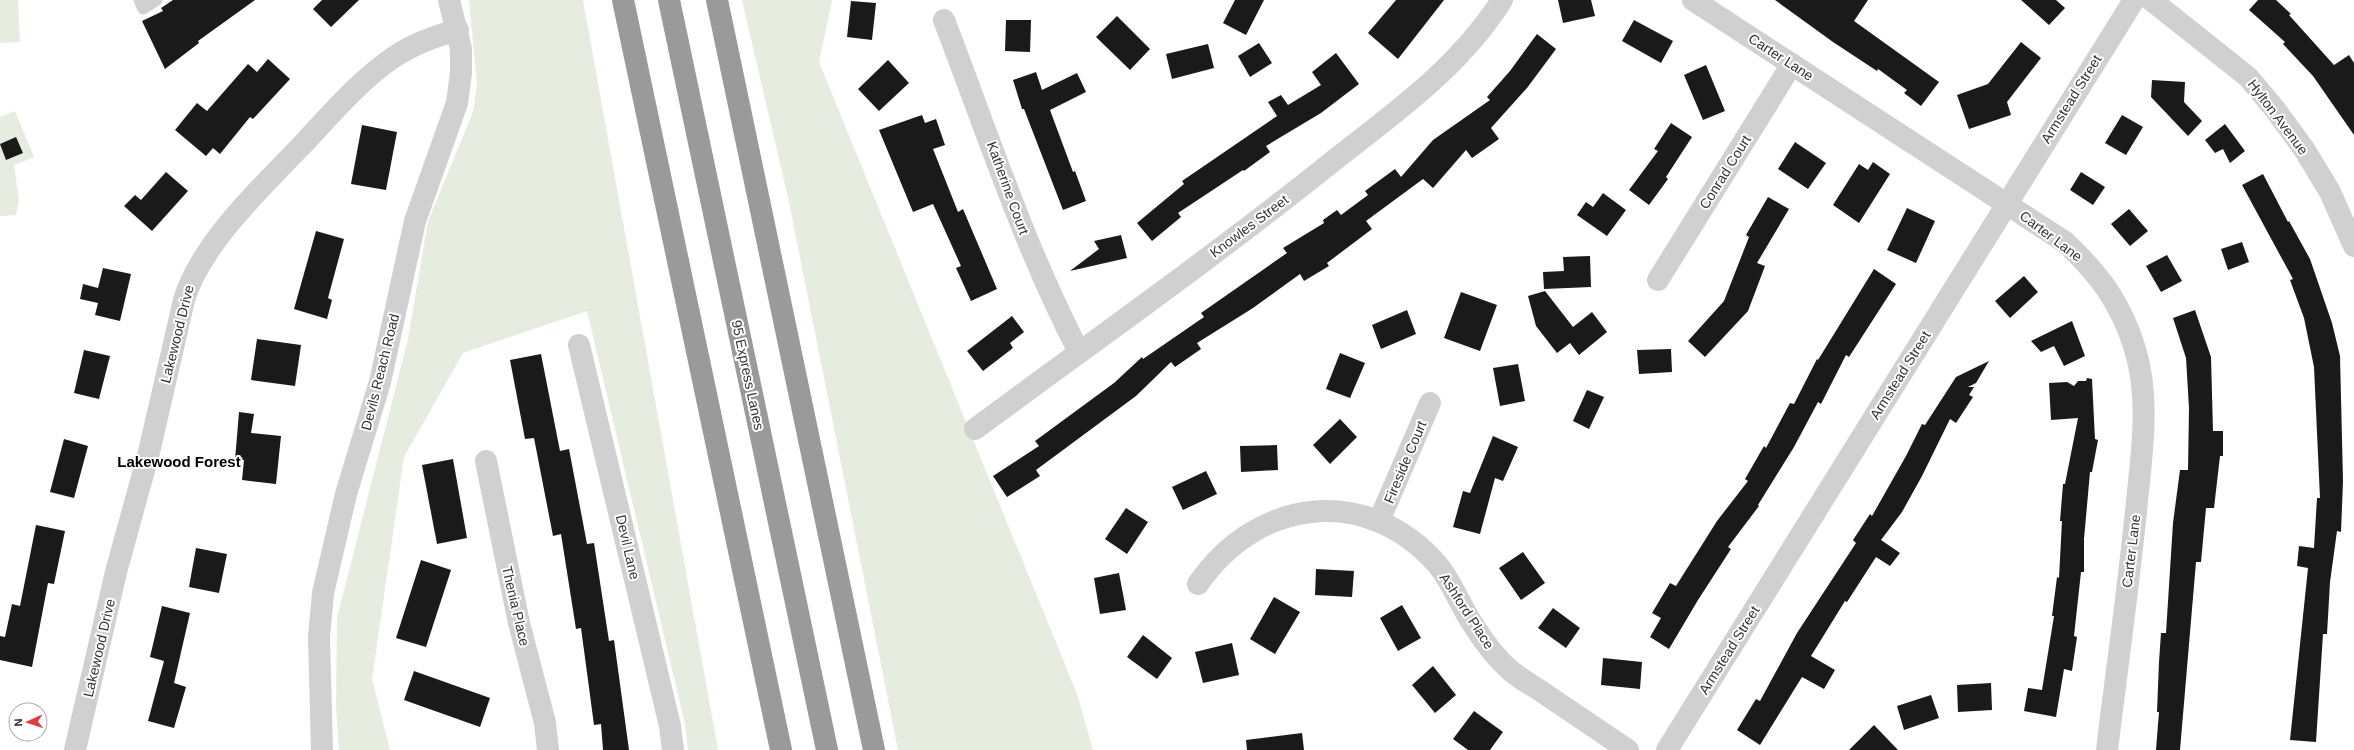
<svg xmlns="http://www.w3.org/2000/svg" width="2354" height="750" font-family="Arial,sans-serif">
	<rect width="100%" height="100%" fill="#fff"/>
	<g fill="#e6ecdf">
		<path d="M 0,0 L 18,0 L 20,42 L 0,43 Z"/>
		<path d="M 469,0 L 583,0 L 718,750 L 688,750 L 685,724 L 587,311 L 463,353 L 404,457 L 372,679 L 390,750 L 339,750 L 336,707 L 337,618 L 408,339 L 428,221 L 473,112 L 477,84 Z"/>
		<path d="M 742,0 L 832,0 L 819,62 L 1077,694 L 1093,750 L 898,750 L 789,202 Z"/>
		<path d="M 15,111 L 34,157 L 14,165 L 19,200 L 16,215 L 0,216 L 0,117 Z"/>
	</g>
	<g fill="#1a1a1a">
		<path d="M 173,0 L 255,0 L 198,41 L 199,43 L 165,69 L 142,21 L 163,11 L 161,8 Z"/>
		<path d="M 322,0 L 359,0 L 331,27 L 313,9 Z"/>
		<path d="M 1235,0 L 1264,0 L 1246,35 L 1223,23 Z"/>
		<path d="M 1396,0 L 1444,0 L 1398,59 L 1368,33 Z"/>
		<path d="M 1558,0 L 1591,0 L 1595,16 L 1563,23 Z"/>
		<path d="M 1775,0 L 1868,0 L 1854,21 L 1939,82 L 1921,106 L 1904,93 L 1907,90 L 1878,69 L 1877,71 L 1833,42 Z"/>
		<path d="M 2021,0 L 2056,0 L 2065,8 L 2049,25 Z"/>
		<path d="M 2258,0 L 2276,0 L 2291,14 L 2289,15 L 2334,65 L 2349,55 L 2354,63 L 2354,135 L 2313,76 L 2283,44 L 2285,42 L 2249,10 Z"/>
		<path d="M 851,1 L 876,3 L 872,40 L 847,37 Z"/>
		<path d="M 1117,16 L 1150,49 L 1130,70 L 1096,37 Z"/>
		<path d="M 1006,20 L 1031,20 L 1030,52 L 1005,51 Z"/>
		<path d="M 1634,20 L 1673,41 L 1661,63 L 1622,41 Z"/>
		<path d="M 1537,34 L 1556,49 L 1527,88 L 1491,128 L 1499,139 L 1472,158 L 1466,150 L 1433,188 L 1423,179 L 1366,221 L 1372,229 L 1327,263 L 1329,266 L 1304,281 L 1300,274 L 1253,308 L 1197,343 L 1201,349 L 1175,367 L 1171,362 L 1136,396 L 1036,470 L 1040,476 L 1007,497 L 993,476 L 1039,446 L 1035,441 L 1114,383 L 1142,357 L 1143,359 L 1204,317 L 1201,313 L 1287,253 L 1283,248 L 1324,223 L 1323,220 L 1337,210 L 1341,215 L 1368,195 L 1365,191 L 1395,169 L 1401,177 L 1433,140 L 1490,100 L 1487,97 L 1510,71 Z"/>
		<path d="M 2021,42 L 2041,58 L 2007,102 L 2011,115 L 1969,129 L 1957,95 L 1988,84 Z"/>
		<path d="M 1259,43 L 1272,63 L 1250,77 L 1238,56 Z"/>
		<path d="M 1208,44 L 1214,68 L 1172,79 L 1166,54 Z"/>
		<path d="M 1336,53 L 1359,84 L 1321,113 L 1266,146 L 1270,152 L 1244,171 L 1243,170 L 1178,213 L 1181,217 L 1152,241 L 1137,223 L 1184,184 L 1182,181 L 1277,116 L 1268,102 L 1281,95 L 1288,105 L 1321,85 L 1312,72 Z"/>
		<path d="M 268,59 L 290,79 L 253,119 L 250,117 L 220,154 L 213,148 L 206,156 L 175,130 L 197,103 L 207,111 L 248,64 L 257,72 Z"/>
		<path d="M 888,60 L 909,83 L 879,111 L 858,89 Z"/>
		<path d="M 1706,65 L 1725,111 L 1703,120 L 1684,75 Z"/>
		<path d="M 1036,72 L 1042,90 L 1077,73 L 1086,92 L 1050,110 L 1073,172 L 1075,171 L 1086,201 L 1063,210 L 1024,109 L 1022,109 L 1013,80 Z"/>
		<path d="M 2152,80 L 2185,82 L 2184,102 L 2202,121 L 2188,136 L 2151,97 Z"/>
		<path d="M 922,115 L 925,123 L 936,119 L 945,145 L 933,149 L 958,212 L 963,209 L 997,289 L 971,301 L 956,268 L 961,266 L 933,204 L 913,212 L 879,130 Z"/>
		<path d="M 2122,115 L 2143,127 L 2126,155 L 2105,143 Z"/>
		<path d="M 1671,123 L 1692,137 L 1666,177 L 1668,179 L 1649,205 L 1629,190 L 1658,151 L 1654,149 Z"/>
		<path d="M 2225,124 L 2245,151 L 2230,163 L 2223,149 L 2215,153 L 2205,140 Z"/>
		<path d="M 362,125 L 397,132 L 386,190 L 351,184 Z"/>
		<path d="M 16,137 L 23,153 L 6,160 L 0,144 Z"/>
		<path d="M 1795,142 L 1826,163 L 1808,189 L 1778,169 Z"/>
		<path d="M 1873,162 L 1890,174 L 1859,223 L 1833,205 L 1859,164 L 1868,170 Z"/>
		<path d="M 166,172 L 188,191 L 152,231 L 124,206 L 135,195 L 141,200 Z"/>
		<path d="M 2081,172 L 2105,187 L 2093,205 L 2070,190 Z"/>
		<path d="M 2263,174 L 2288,222 L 2289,221 L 2310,259 L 2332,323 L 2340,356 L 2343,481 L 2341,532 L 2337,531 L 2330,582 L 2327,634 L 2323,634 L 2316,742 L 2290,740 L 2308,568 L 2297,566 L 2299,546 L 2314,548 L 2317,498 L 2320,498 L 2314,367 L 2304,318 L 2290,280 L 2293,279 L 2242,185 Z"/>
		<path d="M 1603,193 L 1626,210 L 1607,236 L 1577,215 L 1586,202 L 1593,207 Z"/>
		<path d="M 1768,197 L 1789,209 L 1757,263 L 1765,266 L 1748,311 L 1705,357 L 1688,341 L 1724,301 L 1749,237 L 1746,235 Z"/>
		<path d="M 1907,208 L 1935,221 L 1916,263 L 1887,250 Z"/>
		<path d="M 2129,209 L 2148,231 L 2130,246 L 2111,224 Z"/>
		<path d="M 316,231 L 344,239 L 328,298 L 332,300 L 327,319 L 294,309 Z"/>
		<path d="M 1121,235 L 1127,258 L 1070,271 L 1099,249 L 1094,241 Z"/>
		<path d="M 2242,242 L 2249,262 L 2228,270 L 2221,249 Z"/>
		<path d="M 2167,255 L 2182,281 L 2161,292 L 2146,266 Z"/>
		<path d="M 1590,256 L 1591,287 L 1544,289 L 1543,272 L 1564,271 L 1563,257 Z"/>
		<path d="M 103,268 L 131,274 L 120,321 L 95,315 L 98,303 L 80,299 L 83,284 L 98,288 Z"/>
		<path d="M 1874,269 L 1896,284 L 1849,357 L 1846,355 L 1821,404 L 1818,402 L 1794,447 L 1758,505 L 1759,506 L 1728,547 L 1731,549 L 1698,600 L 1669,649 L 1650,637 L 1661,618 L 1652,613 L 1670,583 L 1676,586 L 1717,521 L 1748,481 L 1745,479 L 1764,446 L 1766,448 L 1790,403 L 1794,404 L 1817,359 L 1818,360 Z"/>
		<path d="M 2024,276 L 2038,292 L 2010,318 L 1995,301 Z"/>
		<path d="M 1545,291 L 1573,327 L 1592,312 L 1607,332 L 1579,355 L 1570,343 L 1557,353 L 1536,326 L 1528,296 Z"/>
		<path d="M 1461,292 L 1497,305 L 1480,351 L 1444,338 Z"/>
		<path d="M 1407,310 L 1416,334 L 1381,349 L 1372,325 Z"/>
		<path d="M 2195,310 L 2211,357 L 2213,431 L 2223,431 L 2223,456 L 2220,456 L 2214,508 L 2206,508 L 2201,562 L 2196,562 L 2180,750 L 2156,750 L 2159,712 L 2157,712 L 2159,662 L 2161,633 L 2166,633 L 2173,523 L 2180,470 L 2188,470 L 2189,408 L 2186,358 L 2173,318 Z"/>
		<path d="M 1012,316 L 1024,332 L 1010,343 L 1013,348 L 983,371 L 967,351 Z"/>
		<path d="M 2072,321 L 2085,356 L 2064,366 L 2054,346 L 2041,352 L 2031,341 Z"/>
		<path d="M 257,339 L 301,345 L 295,386 L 251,380 Z"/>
		<path d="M 1671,349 L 1672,372 L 1639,374 L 1637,350 Z"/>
		<path d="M 84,350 L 110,356 L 99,399 L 74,393 Z"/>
		<path d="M 1340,353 L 1365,363 L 1350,398 L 1326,389 Z"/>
		<path d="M 541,354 L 560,451 L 569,449 L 587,544 L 594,543 L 609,641 L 614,640 L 629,750 L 603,750 L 601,724 L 594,725 L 581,628 L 576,629 L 561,534 L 553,536 L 534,438 L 525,439 L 510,360 Z"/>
		<path d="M 1989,361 L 1976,383 L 1968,387 L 1974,387 L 1969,395 L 1973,397 L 1956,423 L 1950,419 L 1922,476 L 1902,512 L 1881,540 L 1900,553 L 1890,566 L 1876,557 L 1847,602 L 1845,601 L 1811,656 L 1835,670 L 1824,689 L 1802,677 L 1760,745 L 1737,730 L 1756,699 L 1760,701 L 1797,633 L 1856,543 L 1853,540 L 1870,514 L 1872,516 L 1906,456 L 1922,424 L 1925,425 L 1956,377 Z"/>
		<path d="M 1518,364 L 1525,401 L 1500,406 L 1493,368 Z"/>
		<path d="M 2087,378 L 2092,379 L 2095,439 L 2098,440 L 2092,472 L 2090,472 L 2084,539 L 2084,572 L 2081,572 L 2074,636 L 2077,637 L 2072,671 L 2064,669 L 2056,717 L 2024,711 L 2028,688 L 2042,690 L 2054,616 L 2052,616 L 2057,577 L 2059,578 L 2062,521 L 2060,521 L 2063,484 L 2065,484 L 2078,418 L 2051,420 L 2049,383 L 2067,382 L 2074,386 L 2078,381 L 2086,381 Z"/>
		<path d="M 1587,390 L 1604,397 L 1589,429 L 1573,421 Z"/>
		<path d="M 239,412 L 254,414 L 251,433 L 281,436 L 276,484 L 242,480 L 244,460 L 235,460 Z"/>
		<path d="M 1340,419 L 1357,437 L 1330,464 L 1313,445 Z"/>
		<path d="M 1493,436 L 1518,447 L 1503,481 L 1495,478 L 1480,534 L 1453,527 L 1463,491 L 1470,493 Z"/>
		<path d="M 64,439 L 88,446 L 74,498 L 50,492 Z"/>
		<path d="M 1277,445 L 1278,470 L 1241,472 L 1240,446 Z"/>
		<path d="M 453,459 L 467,538 L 437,544 L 422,465 Z"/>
		<path d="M 1206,471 L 1217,494 L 1183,510 L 1172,487 Z"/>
		<path d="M 1126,508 L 1148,522 L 1127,554 L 1105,539 Z"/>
		<path d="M 36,525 L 65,531 L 54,584 L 48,583 L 32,667 L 0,660 L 0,636 L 5,637 L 12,604 L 20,606 Z"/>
		<path d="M 196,548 L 227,554 L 219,593 L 189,587 Z"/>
		<path d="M 1523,552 L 1545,583 L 1521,600 L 1499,568 Z"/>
		<path d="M 421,560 L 451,570 L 426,647 L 396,638 Z"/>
		<path d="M 1316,569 L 1354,571 L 1352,597 L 1315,595 Z"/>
		<path d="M 1119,573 L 1126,610 L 1100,614 L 1094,578 Z"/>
		<path d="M 1274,597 L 1300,612 L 1275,654 L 1250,639 Z"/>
		<path d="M 1402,605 L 1421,638 L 1398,651 L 1380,618 Z"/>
		<path d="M 162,606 L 190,613 L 174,683 L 186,687 L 174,728 L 148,721 L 164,661 L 150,657 Z"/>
		<path d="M 1553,608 L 1580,628 L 1566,648 L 1538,628 Z"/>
		<path d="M 1143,635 L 1172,658 L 1157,679 L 1127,657 Z"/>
		<path d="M 1232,643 L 1239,675 L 1203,683 L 1195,652 Z"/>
		<path d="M 1603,658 L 1642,662 L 1640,689 L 1601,685 Z"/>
		<path d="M 1433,666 L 1456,695 L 1435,713 L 1412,685 Z"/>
		<path d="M 414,671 L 490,698 L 480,727 L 404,700 Z"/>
		<path d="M 1991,683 L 1992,710 L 1958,712 L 1957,685 Z"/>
		<path d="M 1931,695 L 1939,718 L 1904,730 L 1897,706 Z"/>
		<path d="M 1474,711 L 1503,732 L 1490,750 L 1468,750 L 1453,739 Z"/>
		<path d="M 1874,725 L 1898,750 L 1849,750 Z"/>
		<path d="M 1302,733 L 1304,750 L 1247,750 L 1246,740 Z"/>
	</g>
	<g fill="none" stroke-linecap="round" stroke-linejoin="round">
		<path stroke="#d0d0d0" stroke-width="11" d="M 139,0 L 143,9 L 157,0"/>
		<g stroke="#d0d0d0" stroke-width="22">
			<path d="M 1693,0 L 2065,242 C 2099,274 2121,303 2135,349 C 2150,398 2142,451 2137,501 C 2129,584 2117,667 2107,750"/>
			<path d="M 2151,0 L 2248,77 L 2274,108 L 2304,149 L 2330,192 L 2354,246"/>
			<path d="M 944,20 C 987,132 1024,246 1079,352"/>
			<path d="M 1658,280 L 1792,64"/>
			<path d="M 579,345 L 670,726 L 673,750"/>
			<path d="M 975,429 C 1094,341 1216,255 1332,162 C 1395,112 1458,69 1502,0"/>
			<path d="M 486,461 L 519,623 L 545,723 L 548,750"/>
			<path d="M 1379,521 L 1430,403"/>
			<path d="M 1198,584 C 1257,498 1366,484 1437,564 C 1453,583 1460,606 1474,626 C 1484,642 1496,658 1510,670 C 1521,680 1536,687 1548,696 C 1575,714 1601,732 1628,750"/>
			<path d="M 75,750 L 116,572 L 149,452 L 184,300 C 201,243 263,186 304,143 C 332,113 360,80 394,57 C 413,44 435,36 458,30"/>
			<path d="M 322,750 L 319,637 L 323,593 L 346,494 L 380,382 L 415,221 L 457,103 L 461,73 L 461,49 L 449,0"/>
			<path d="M 1667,750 L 2134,0"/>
		</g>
		<g stroke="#9a9a9a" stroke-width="22">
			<path d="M 623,0 L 781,750"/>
			<path d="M 669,0 L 827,750"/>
			<path d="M 717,0 L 874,750"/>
		</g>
	</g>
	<g text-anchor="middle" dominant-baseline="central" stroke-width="4" stroke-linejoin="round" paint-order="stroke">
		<g font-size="14" fill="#333" stroke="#fff">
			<text transform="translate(1781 57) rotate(33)">Carter Lane</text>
			<text transform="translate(2071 99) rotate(-58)">Armstead Street</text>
			<text transform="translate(2278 117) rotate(53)">Hylton Avenue</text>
			<text transform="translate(1725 172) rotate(-58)">Conrad Court</text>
			<text transform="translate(1008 188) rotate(70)">Katherine Court</text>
			<text transform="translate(1249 226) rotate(-37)">Knowles Street</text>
			<text transform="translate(2051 236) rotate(37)">Carter Lane</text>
			<text transform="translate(177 334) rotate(-76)">Lakewood Drive</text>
			<text transform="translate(380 372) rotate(-76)">Devils Reach Road</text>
			<text transform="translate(748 375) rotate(78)">95 Express Lanes</text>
			<text transform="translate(1900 375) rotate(-58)">Armstead Street</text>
			<text transform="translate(1405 462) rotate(-67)">Fireside Court</text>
			<text transform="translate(628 547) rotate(77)">Devil Lane</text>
			<text transform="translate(2131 551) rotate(-83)">Carter Lane</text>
			<text transform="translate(516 606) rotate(77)">Thenia Place</text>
			<text transform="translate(1467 611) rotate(57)">Ashford Place</text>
			<text transform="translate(99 648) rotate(-77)">Lakewood Drive</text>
			<text transform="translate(1729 650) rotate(-58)">Armstead Street</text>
		</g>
		<g font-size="15" font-weight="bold" fill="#000" stroke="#fff">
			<text x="179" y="461">Lakewood Forest</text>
		</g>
	</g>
	<g transform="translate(28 722) rotate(267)"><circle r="19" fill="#ffffff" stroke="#adadad"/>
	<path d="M0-3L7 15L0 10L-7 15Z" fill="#e63946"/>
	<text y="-6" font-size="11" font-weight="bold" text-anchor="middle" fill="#333333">N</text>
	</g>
</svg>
